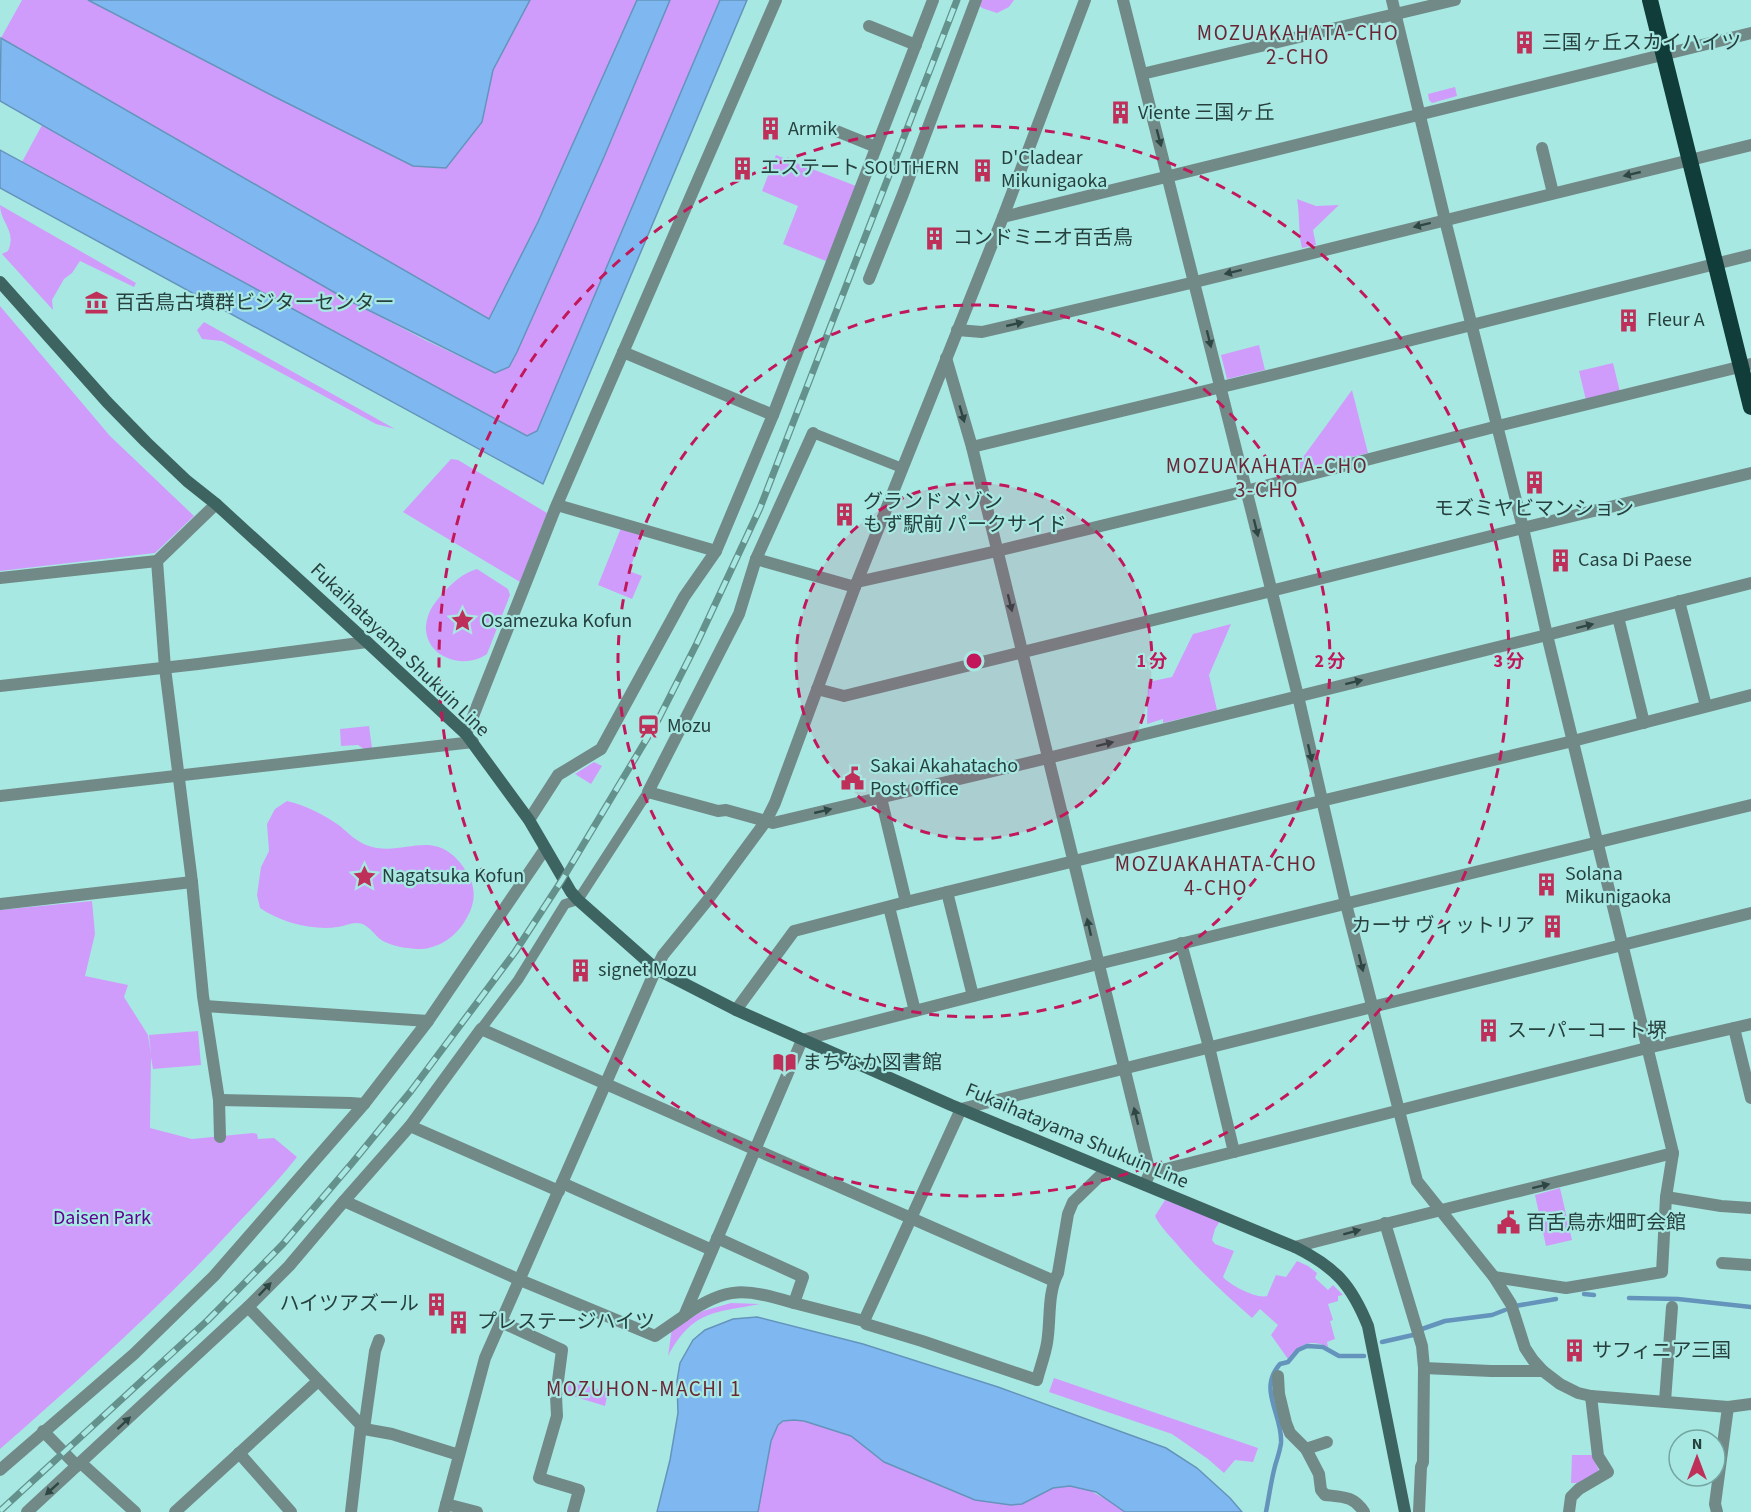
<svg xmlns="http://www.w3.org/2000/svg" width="1751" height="1512" font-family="'Source Sans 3','Noto Sans JP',sans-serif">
	<rect width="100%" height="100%" fill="#a8e8e2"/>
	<g fill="#d09cfb">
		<path d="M 22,0 L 88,0 L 118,16 L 482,122 L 493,70 L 530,0 L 637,0 L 538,222 L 489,319 L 1,38 Z"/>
		<path d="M 670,0 L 720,0 L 537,432 L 527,437 L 22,162 L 42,125 L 346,299 L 425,340 L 495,373 L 604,157 Z"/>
		<path d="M 979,0 L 1014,0 L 1009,7 L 997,13 L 982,8 L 978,4 Z"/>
		<path d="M 1455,87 L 1457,96 L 1432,103 L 1429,100 L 1428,94 Z"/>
		<path d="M 776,155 L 856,186 L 826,261 L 783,244 L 798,206 L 762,191 Z"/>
		<path d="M 1297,199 L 1316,206 L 1339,205 L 1313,230 L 1316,245 L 1302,248 C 1298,232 1300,215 1297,199 Z"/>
		<path d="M 0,205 L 136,283 L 134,287 L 80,261 L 72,273 L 64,279 L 52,300 L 53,310 L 2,254 L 8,251 C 17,230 0,223 0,205 Z"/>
		<path d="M 0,306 L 110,436 L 194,516 L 155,553 L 0,571 Z"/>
		<path d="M 204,322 L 395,429 L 376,424 L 222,341 L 202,339 L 197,330 Z"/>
		<path d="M 1259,345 L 1265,370 L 1227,379 L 1221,355 Z"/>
		<path d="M 1613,363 L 1620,392 L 1586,400 L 1579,371 Z"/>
		<path d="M 1352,390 L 1368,453 L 1293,471 Z"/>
		<path d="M 451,459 L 458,460 L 547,513 L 520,582 L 403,512 Z"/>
		<path d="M 621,528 L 643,534 L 629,571 L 642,576 L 632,599 L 598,585 Z"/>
		<path d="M 477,569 L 508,589 L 510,595 L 487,654 C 459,673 416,652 428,616 C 431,607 437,600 443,593 C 453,582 463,573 477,569 Z"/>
		<path d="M 1231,624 L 1209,675 L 1217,710 L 1163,723 L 1163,719 L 1147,724 L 1148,682 L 1172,677 L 1193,634 Z"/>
		<path d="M 369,726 L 372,748 L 364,749 L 358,745 L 341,746 L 340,729 Z"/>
		<path d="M 594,762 L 602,766 L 591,784 L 575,774 Z"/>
		<path d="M 287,801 C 307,806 323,814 340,826 C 348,833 356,841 366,845 C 405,860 436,821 468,874 C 477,891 475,905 465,921 C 456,936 440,948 421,949 C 409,949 396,947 385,942 C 374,937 370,923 356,923 C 350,923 344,926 338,927 C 313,931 280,922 260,908 L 257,895 L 261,867 L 269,851 L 267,824 L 275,809 Z"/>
		<path d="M 92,901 L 95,934 L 85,976 L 128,985 L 124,997 L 148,1035 L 151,1055 L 149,1035 L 198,1031 L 201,1065 L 153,1069 L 151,1057 L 150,1128 L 192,1139 L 253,1133 L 257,1134 L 258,1139 L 274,1138 L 297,1157 C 278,1181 257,1203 236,1225 C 163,1305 81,1378 0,1449 L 0,910 Z"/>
		<path d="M 1560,1188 L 1572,1240 L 1546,1246 L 1535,1195 Z"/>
		<path d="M 1165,1200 L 1220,1221 L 1215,1229 L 1212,1240 L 1215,1244 L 1234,1251 L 1223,1277 C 1230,1285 1256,1299 1267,1296 L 1276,1275 L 1286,1277 L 1297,1261 L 1308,1266 L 1317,1273 L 1315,1278 L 1328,1290 L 1333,1285 L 1343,1295 L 1338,1296 L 1338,1301 L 1328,1304 L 1333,1320 L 1330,1321 L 1335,1339 L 1327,1342 L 1328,1347 C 1310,1338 1299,1345 1288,1359 L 1271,1335 L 1278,1325 L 1260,1309 L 1252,1318 C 1225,1294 1198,1270 1175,1242 C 1168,1234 1160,1226 1155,1216 Z"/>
		<path d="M 731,1303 L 760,1304 C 714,1313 693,1310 668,1356 L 672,1328 L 703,1311 Z"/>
		<path d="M 1054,1378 L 1258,1448 L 1253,1462 L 1235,1460 L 1224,1473 L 1208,1459 L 1172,1434 L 1049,1392 Z"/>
		<path d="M 566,1380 L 608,1392 L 605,1406 L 566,1394 Z"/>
		<path d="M 794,1420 L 804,1421 L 851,1436 L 884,1462 L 1022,1504 C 1031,1499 1041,1493 1051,1489 C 1078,1478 1104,1498 1125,1512 L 758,1512 C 762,1493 767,1436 780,1424 C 784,1420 789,1421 794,1420 Z"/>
		<path d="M 1572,1455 L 1592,1455 L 1600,1473 L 1578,1483 L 1571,1483 Z"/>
	</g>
	<g fill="#7fb8f0" stroke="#6494bb" stroke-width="1.5">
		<path d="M 88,0 L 530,0 L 493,70 L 482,122 L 446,168 L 413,166 L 275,97 Z"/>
		<path d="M 637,0 L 670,0 L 604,157 L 517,352 L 509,367 L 495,373 L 346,299 L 0,101 L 1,38 L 489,319 L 538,222 Z"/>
		<path d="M 720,0 L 747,0 L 543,484 L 0,188 L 0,150 L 527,436 L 537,431 Z"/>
		<path d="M 757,1317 L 863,1344 L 998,1387 L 1166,1448 L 1197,1468 L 1230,1498 L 1242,1512 L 1125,1512 L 1096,1492 L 1070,1486 L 1053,1488 L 1022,1504 L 1011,1505 L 975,1500 L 884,1462 L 851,1436 L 804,1421 L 794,1420 L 783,1421 L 778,1425 L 771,1441 L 758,1512 L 657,1512 L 670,1460 L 678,1413 L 677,1381 L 680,1363 L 693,1340 L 705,1330 L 733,1319 Z"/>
	</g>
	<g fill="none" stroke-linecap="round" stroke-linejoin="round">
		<g stroke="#6494bb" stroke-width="4.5">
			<path d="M 1584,1294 L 1594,1295"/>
			<path d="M 1629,1298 L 1678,1299 L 1751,1307"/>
			<path d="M 1515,1306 L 1556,1299"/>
			<path d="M 1382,1342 L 1413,1335 L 1422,1329 L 1445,1321 L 1492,1315 L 1505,1310"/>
			<path d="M 1266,1512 C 1269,1497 1271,1481 1275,1466 C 1277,1459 1280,1451 1281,1443 C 1283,1414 1257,1390 1280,1364 L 1288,1362 L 1298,1350 L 1307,1346 L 1323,1347 L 1339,1356 L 1364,1356"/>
		</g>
		<g stroke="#718a88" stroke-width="10">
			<path d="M 813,433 L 902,468"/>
			<path d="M 481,1029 L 518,980 L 565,904 L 578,900 L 648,792"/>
		</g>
		<g stroke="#718a88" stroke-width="12">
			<path d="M 1123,0 L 1298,696 L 1346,904 L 1417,1181 L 1494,1277 L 1511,1304 L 1525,1348 L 1533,1360 L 1543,1371 L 1560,1384 L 1578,1393 L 1591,1396 L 1728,1407 L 1751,1404"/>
			<path d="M 1392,0 L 1445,220 L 1523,528 L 1547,635 L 1673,1153 L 1666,1197 L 1662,1272 L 1566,1288 L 1494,1277"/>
			<path d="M 869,26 L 916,45"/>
			<path d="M 1142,74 L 1455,0"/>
			<path d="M 834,130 L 876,147"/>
			<path d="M 1542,148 L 1553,193"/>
			<path d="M 1003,217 L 1751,33"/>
			<path d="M 869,279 L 903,194 L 976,0"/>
			<path d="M 957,330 L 982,332 L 1195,282 L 1751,145"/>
			<path d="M 623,352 L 773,415"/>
			<path d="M 946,358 L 972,447 L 1150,1173"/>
			<path d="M 813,433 L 756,559 L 739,614 L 648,792 L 718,811 L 726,810 L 773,823 L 1048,758 L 1547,635 L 1751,583"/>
			<path d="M 972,447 L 1288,371 L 1751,255"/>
			<path d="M 557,505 L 716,551"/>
			<path d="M 756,559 L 855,587"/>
			<path d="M 157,561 L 165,668 L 192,882"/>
			<path d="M 0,578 L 157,561 L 216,504"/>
			<path d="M 857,582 L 997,551 L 1246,491 L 1498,426 L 1751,364"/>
			<path d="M 1679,601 L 1706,706"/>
			<path d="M 1618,617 L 1644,723"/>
			<path d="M 0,686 L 198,664 L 367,642"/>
			<path d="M 817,689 L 844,696 L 1271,591 L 1523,528 L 1751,473"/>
			<path d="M 466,734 L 555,509 L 776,0"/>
			<path d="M 0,796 L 473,742"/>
			<path d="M 881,798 L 906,902"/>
			<path d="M 529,820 L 558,775 L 601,749 L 684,597 L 716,551 L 773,415 L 933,0"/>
			<path d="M 947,892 L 973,996"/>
			<path d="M 0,904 L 192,882 L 203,996 L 219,1100 L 220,1137"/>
			<path d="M 889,907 L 915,1011"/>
			<path d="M 1181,943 L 1209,1047 L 1234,1152"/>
			<path d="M 205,1006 L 428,1021"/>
			<path d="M 736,1010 L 794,931 L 906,902 L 1321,801 L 1573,741 L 1751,695"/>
			<path d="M 1734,1028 L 1751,1098"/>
			<path d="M 219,1100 L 351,1103 L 364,1104"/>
			<path d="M 410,1126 L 559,1191"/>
			<path d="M 1147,1179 L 1150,1173 L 1647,1048 L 1751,1024"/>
			<path d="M 562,1183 L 712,1250"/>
			<path d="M 1666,1197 L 1721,1206 L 1751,1208"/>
			<path d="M 1385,1223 L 1422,1346 L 1424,1368 L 1423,1462 L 1421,1467 L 1419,1512"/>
			<path d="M 717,1238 L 803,1277 L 794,1303 L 864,1321 L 961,1109 L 1751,913"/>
			<path d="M 1295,1247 C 1421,1214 1547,1185 1673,1153"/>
			<path d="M 1722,1263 L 1751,1265"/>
			<path d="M 1054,1281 C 863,1197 672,1113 481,1029 L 410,1126 L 344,1201 L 520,1280 L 655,1336 L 684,1316 L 802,1040 L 1098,964 L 1751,805"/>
			<path d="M 248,1307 L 361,1425 L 351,1512"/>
			<path d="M 685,1315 C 727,1285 746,1289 794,1303"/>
			<path d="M 864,1321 L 866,1324 L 922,1341 L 1037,1380 C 1040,1368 1045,1355 1047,1343 C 1051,1320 1047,1294 1058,1273 L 1068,1214 L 1073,1202 L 1106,1170"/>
			<path d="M 501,1322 L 562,1350 L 556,1396 L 557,1416 L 539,1478 L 579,1490 L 573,1512"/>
			<path d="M 1424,1368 L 1491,1371 L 1543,1371"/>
			<path d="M 1278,1376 L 1279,1394 L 1286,1423 L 1290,1433 L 1306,1449 L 1319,1474 L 1321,1490 L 1325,1495 C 1343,1497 1354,1496 1364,1512"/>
			<path d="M 1665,1401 L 1672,1307"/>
			<path d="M 361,1425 L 364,1429 L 392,1434 L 459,1455"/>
			<path d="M 364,1429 L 375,1351 L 379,1340"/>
			<path d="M 43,1431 L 77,1466"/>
			<path d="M 1306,1449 L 1327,1442"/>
			<path d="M 239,1453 L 291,1512"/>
			<path d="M 81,1463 L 135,1512"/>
			<path d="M 446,1504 L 477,1512"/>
			<path d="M 175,1512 L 318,1381"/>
			<path d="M 444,1512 L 485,1358 L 656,969"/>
			<path d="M 1569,1512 L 1571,1497 L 1579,1489 L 1608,1472 L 1598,1456 L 1591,1396"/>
			<path d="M 1717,1512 L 1715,1504 L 1728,1407"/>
		</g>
		<g stroke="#718a88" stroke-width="12">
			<path d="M 656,969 L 663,955 L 707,901 L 766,821 L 775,803 L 855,587 L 1003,217 L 1085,0"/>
			<path d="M 0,1470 L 134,1354 L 214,1276 L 364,1104 L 428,1021 L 545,849"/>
			<path d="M 27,1512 L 248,1307 L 289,1266 L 344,1201"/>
		</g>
		<path stroke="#3e6461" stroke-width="12" d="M 0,282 L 107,402 L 146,442 L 187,481 L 216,504 L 367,642 L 466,734 L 529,820 L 571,892 L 578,900 L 656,969 L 736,1010 L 951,1105 L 1295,1247 C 1335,1267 1351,1284 1368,1326 L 1405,1512"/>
		<path stroke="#103c3a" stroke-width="16" d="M 1650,0 L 1751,407"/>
		<defs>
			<path id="rail" d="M 0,1511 L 208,1320 L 283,1244 L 353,1162 L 411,1091 L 515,952 L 562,880 L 658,720 L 697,643 L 760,508 L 957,0"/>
		</defs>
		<use href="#rail" stroke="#65918d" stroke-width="7"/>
		<use href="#rail" stroke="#a8e8e2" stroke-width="4.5" stroke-dasharray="14" stroke-linecap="butt"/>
	</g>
	<defs><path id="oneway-solid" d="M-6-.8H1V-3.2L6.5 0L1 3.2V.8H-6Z" transform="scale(1.5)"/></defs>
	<g fill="#2e4745">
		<use href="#oneway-solid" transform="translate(1159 138) rotate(75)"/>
		<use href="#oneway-solid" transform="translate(1632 174) rotate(167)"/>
		<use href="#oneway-solid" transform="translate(1422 225) rotate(166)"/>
		<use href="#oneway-solid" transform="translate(1233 272) rotate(166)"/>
		<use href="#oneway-solid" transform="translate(1015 324) rotate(-13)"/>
		<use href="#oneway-solid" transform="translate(1209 339) rotate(76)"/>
		<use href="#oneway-solid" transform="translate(962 414) rotate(74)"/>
		<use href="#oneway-solid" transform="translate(1256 528) rotate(76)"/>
		<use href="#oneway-solid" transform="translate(1010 603) rotate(76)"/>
		<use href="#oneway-solid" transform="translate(1585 626) rotate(-14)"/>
		<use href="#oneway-solid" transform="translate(1354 682) rotate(-14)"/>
		<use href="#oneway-solid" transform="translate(1105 744) rotate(-14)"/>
		<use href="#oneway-solid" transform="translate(1310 753) rotate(77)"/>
		<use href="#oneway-solid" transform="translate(823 811) rotate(-13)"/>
		<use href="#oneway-solid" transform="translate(1089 927) rotate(-103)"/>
		<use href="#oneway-solid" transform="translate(1361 963) rotate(76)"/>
		<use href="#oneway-solid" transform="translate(1136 1116) rotate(-104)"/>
		<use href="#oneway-solid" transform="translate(1541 1186) rotate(-14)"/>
		<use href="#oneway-solid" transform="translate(1352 1232) rotate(-15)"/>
		<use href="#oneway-solid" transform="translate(265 1289) rotate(-46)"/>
		<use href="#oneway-solid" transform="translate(124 1423) rotate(-43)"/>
		<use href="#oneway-solid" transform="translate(52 1489) rotate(138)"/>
	</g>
	<circle cx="974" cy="661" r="178" fill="#c2185b" fill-opacity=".12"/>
	<g fill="none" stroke="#c2185b" stroke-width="3" stroke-dasharray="10 8">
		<circle cx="974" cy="661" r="178"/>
		<circle cx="974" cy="661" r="356"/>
		<circle cx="974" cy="661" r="535"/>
	</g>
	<defs>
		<symbol id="building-bare" viewBox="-9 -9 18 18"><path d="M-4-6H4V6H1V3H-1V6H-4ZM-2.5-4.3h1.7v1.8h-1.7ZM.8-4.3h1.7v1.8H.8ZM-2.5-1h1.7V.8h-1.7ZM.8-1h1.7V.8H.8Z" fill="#be2f59" stroke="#a8e8e2" stroke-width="2.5" paint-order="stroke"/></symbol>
		<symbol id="museum-bare" viewBox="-9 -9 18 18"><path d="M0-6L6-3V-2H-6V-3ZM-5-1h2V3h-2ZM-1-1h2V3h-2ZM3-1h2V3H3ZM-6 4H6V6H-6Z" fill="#be2f59" stroke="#a8e8e2" stroke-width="2.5" paint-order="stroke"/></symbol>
		<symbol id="sight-bare" viewBox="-9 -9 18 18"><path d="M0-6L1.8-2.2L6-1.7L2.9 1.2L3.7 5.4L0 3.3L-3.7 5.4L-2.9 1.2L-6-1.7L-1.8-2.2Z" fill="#be2f59" stroke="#a8e8e2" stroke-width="2.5" paint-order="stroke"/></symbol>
		<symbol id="station-bare" viewBox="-9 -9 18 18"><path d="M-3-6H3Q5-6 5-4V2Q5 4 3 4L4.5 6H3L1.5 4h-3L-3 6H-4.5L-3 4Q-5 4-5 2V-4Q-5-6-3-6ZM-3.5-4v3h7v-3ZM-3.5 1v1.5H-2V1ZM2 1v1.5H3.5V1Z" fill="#be2f59" stroke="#a8e8e2" stroke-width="2.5" paint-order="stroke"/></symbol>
		<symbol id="civic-bare" viewBox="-9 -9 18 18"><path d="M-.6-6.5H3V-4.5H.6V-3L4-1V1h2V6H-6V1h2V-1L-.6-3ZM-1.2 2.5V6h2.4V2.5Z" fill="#be2f59" stroke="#a8e8e2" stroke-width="2.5" paint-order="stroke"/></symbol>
		<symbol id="library-bare" viewBox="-9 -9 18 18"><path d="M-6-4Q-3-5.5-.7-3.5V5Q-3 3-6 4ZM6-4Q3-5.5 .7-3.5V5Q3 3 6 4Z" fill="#be2f59" stroke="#a8e8e2" stroke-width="2.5" paint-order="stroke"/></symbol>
	</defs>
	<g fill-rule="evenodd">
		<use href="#building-bare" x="1508" y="26" width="33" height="33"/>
		<use href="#building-bare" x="1104" y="96" width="33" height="33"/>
		<use href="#building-bare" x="754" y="112" width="33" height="33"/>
		<use href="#building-bare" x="726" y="152" width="33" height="33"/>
		<use href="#building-bare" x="966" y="154" width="33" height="33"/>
		<use href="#building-bare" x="918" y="222" width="33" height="33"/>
		<use href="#museum-bare" x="80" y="286" width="33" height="33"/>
		<use href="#building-bare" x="1612" y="304" width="33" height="33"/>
		<use href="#building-bare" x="1518" y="466" width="33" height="33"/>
		<use href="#building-bare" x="828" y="498" width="33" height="33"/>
		<use href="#building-bare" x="1544" y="544" width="33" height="33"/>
		<use href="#sight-bare" x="446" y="604" width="33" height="33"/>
		<use href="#station-bare" x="632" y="710" width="33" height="33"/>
		<use href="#civic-bare" x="836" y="762" width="33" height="33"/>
		<use href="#sight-bare" x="348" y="860" width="33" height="33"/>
		<use href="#building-bare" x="1530" y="868" width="33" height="33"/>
		<use href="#building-bare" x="1536" y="910" width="33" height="33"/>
		<use href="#building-bare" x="564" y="954" width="33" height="33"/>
		<use href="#building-bare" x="1472" y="1014" width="33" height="33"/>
		<use href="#library-bare" x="768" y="1046" width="33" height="33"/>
		<use href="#civic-bare" x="1492" y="1206" width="33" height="33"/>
		<use href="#building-bare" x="420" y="1288" width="33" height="33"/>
		<use href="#building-bare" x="442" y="1306" width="33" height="33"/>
		<use href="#building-bare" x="1558" y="1334" width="33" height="33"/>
	</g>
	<g text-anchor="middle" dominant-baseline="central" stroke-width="4.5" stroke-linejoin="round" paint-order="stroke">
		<g font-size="20" fill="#26403e" stroke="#a8e8e2" text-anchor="start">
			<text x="1542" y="43">三国ヶ丘スカイハイツ</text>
			<text x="1138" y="113">Viente 三国ヶ丘</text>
			<text x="788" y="129">Armik</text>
			<text x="1001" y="158">D'Cladear<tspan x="1001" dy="23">Mikunigaoka</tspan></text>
			<text x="760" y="168">エステート SOUTHERN</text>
			<text x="953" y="238">コンドミニオ百舌鳥</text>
			<text x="115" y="303">百舌鳥古墳群ビジターセンター</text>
			<text x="1647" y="320">Fleur A</text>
			<text x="863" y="502">グランドメゾン<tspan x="863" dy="23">もず駅前 パークサイド</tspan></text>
			<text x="1534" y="509" text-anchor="middle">モズミヤビマンション</text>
			<text x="1578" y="560">Casa Di Paese</text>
			<text x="481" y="621">Osamezuka Kofun</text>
			<text x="667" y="726">Mozu</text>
			<text x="870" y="766">Sakai Akahatacho<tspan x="870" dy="23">Post Office</tspan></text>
			<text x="1565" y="874">Solana<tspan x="1565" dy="23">Mikunigaoka</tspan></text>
			<text x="382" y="876">Nagatsuka Kofun</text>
			<text x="1535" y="926" text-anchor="end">カーサ ヴィットリア</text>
			<text x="598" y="970">signet Mozu</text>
			<text x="1507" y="1031">スーパーコート堺</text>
			<text x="802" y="1063">まちなか図書館</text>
			<text x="1526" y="1223">百舌鳥赤畑町会館</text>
			<text x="419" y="1304" text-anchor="end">ハイツアズール</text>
			<text x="477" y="1322">プレステージハイツ</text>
			<text x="1592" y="1351">サフィニア三国</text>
		</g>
		<g font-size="20" fill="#26403e" stroke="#a8e8e2">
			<text transform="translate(400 650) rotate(44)">Fukaihatayama Shukuin Line</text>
			<text transform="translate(1077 1136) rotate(23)">Fukaihatayama Shukuin Line</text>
		</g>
		<g font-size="20" fill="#610091" stroke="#a8e8e2">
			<text x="102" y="1218">Daisen Park</text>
		</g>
		<g font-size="21" letter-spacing="1.5" fill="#6b2636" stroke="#a8e8e2">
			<text x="1298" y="33">MOZUAKAHATA-CHO<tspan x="1298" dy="24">2-CHO</tspan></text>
			<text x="1267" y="466">MOZUAKAHATA-CHO<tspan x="1267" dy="24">3-CHO</tspan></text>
			<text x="1216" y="864">MOZUAKAHATA-CHO<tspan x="1216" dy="24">4-CHO</tspan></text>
			<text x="644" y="1389">MOZUHON-MACHI 1</text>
		</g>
	</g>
	<circle cx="974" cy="661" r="9" fill="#c2185b" stroke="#a8e8e2" stroke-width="3"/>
	<g font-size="18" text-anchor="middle" font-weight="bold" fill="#c2185b" stroke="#a8e8e2" stroke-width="4.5" stroke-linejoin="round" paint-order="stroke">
		<text x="1152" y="667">1 分</text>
		<text x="1330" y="667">2 分</text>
		<text x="1509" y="667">3 分</text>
	</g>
	<g transform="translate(1697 1458)"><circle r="28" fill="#a8e8e2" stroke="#74a5a0" stroke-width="1.5"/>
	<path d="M0-4.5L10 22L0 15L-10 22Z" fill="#be2f59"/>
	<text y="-9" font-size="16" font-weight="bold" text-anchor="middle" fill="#26403e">N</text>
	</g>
</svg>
